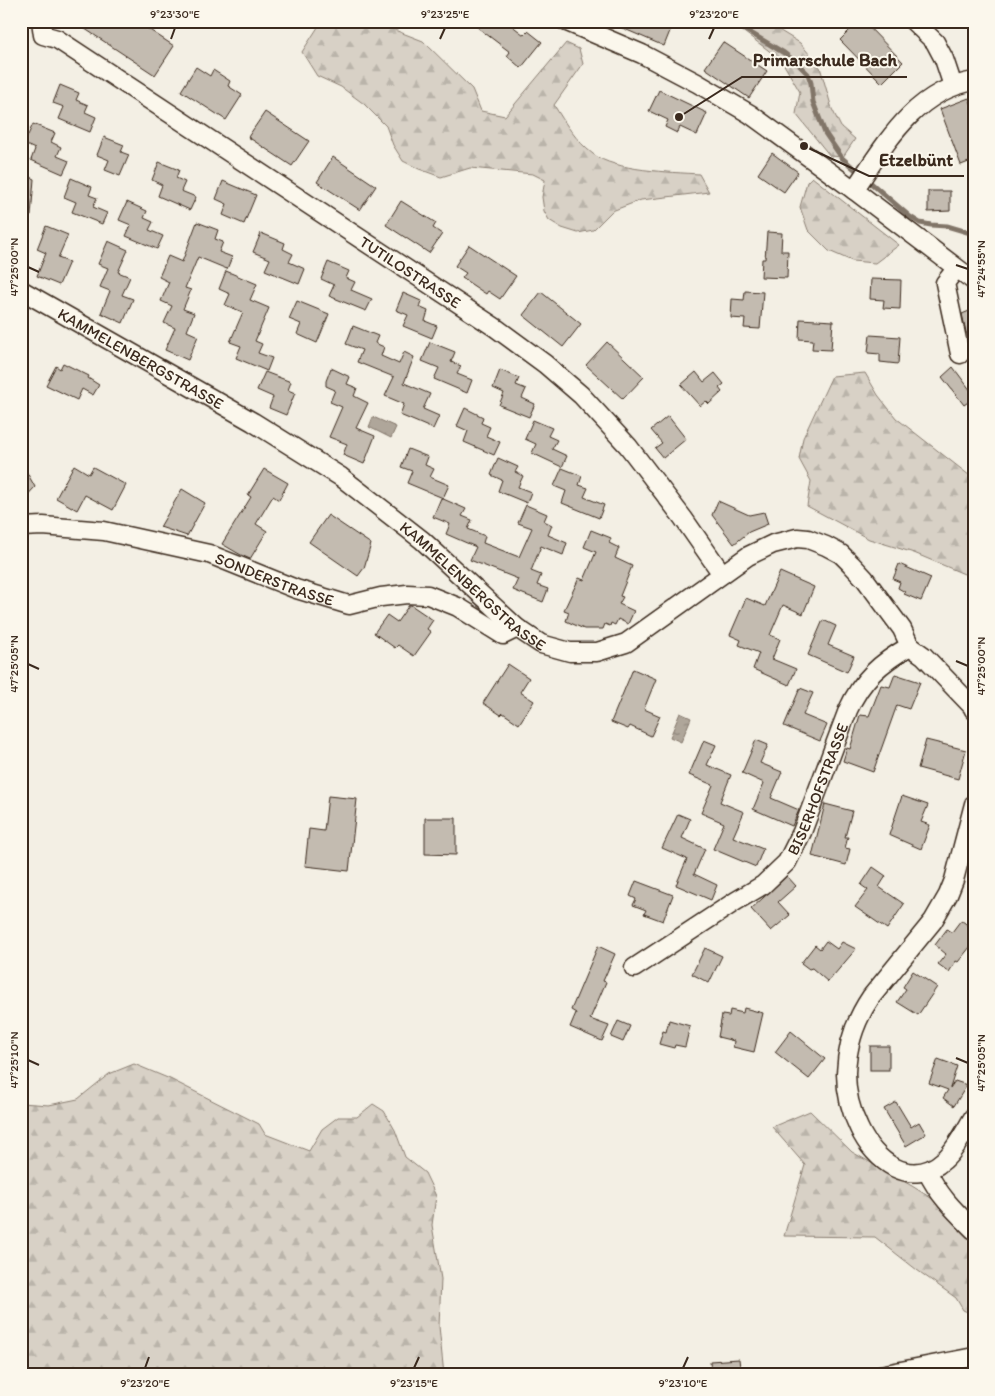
<svg xmlns="http://www.w3.org/2000/svg" width="995" height="1396" font-family="Itim,sans-serif">
	<defs>
		<pattern id="forest-firs" width="22" height="20" patternUnits="userSpaceOnUse" patternTransform="scale(1.25)"><rect width="22" height="20" fill="#d8d1c6"/><path d="M5 1l3.5 6h-7zM16 11l3.5 6h-7z" fill="#bab4aa"/></pattern>
		<pattern id="water-ripples" width="26" height="14" patternUnits="userSpaceOnUse" patternTransform="scale(1.25)"><rect width="26" height="14" fill="#afa69a"/><path d="M2 4q2-2 4 0t4 0M15 11q2-2 4 0t4 0" fill="none" stroke="#90877d"/></pattern>
	</defs>
	<rect width="100%" height="100%" fill="#f3efe4"/>
	<filter id="ink" filterUnits="userSpaceOnUse"><feTurbulence type="fractalNoise" baseFrequency=".02" numOctaves="2"/><feDisplacementMap in="SourceGraphic" scale="10" xChannelSelector="R" yChannelSelector="G"/><feConvolveMatrix kernelMatrix="1 2 1 2 8 2 1 2 1" color-interpolation-filters="sRGB"/></filter>
	<g filter="url(#ink)">
		<g fill="url(#forest-firs)" stroke="#8a7e72">
			<path d="M 332,21 L 378,21 L 392,29 L 423,41 L 472,89 L 481,111 L 505,116 L 566,43 L 579,49 L 583,64 L 554,105 C 565,123 576,141 593,154 C 615,171 670,172 699,174 L 709,192 L 641,200 L 612,211 L 593,230 L 578,233 L 562,228 L 549,220 L 544,211 L 542,197 L 545,180 L 533,174 L 470,168 L 441,177 L 419,169 L 403,161 L 393,145 L 386,126 L 364,104 L 341,87 L 317,76 L 302,52 L 320,24 Z"/>
			<path d="M 729,21 L 764,21 L 800,43 L 820,67 L 832,109 L 841,127 L 855,139 L 843,157 L 830,156 L 796,114 L 800,92 L 783,63 L 768,50 Z"/>
			<path d="M 812,177 L 899,245 L 875,263 L 852,261 L 829,251 L 808,230 L 800,207 L 807,182 Z"/>
			<path d="M 865,373 L 878,395 L 896,418 L 974,479 L 974,579 L 969,576 L 914,553 L 869,539 L 807,506 L 811,481 L 799,459 L 803,438 L 832,376 Z"/>
			<path d="M 134,1064 L 170,1079 L 259,1124 L 265,1134 L 309,1151 L 322,1129 L 338,1117 L 357,1117 L 373,1104 L 384,1111 L 395,1130 L 405,1157 L 425,1173 L 436,1196 L 432,1225 L 441,1279 L 439,1326 L 444,1375 L 21,1375 L 21,1103 L 49,1105 L 78,1099 L 109,1074 Z"/>
			<path d="M 810,1111 L 852,1152 L 912,1186 L 953,1212 L 974,1229 L 974,1315 L 963,1310 L 956,1298 L 917,1270 L 875,1237 L 784,1236 L 805,1165 L 772,1127 Z"/>
		</g>
		<g fill="url(#water-ripples)" stroke="#817468">
			<path d="M 373,417 L 396,427 L 391,438 L 369,427 Z"/>
			<path d="M 680,713 L 691,718 L 681,742 L 670,737 Z"/>
		</g>
		<g fill="none" stroke-linecap="round" stroke-linejoin="round">
			<path stroke="#817468" stroke-width="5" d="M 729,21 L 739,26 L 784,53 L 798,64 L 808,74 L 811,83 L 813,102 L 825,133 L 842,158 L 909,216 L 920,223 L 931,225 L 947,226 L 974,234"/>
		</g>
		<g fill="#c3bbb0" stroke="#3b2a1e">
			<path d="M 73,21 L 136,21 L 174,46 L 155,75 Z"/>
			<path d="M 469,21 L 506,21 L 524,35 L 528,31 L 542,42 L 521,68 L 507,56 L 510,52 Z"/>
			<path d="M 606,21 L 674,21 L 664,46 Z"/>
			<path d="M 859,21 L 863,21 L 903,62 L 882,83 L 840,40 Z"/>
			<path d="M 723,42 L 767,71 L 749,98 L 705,68 Z"/>
			<path d="M 196,67 L 210,76 L 213,70 L 230,81 L 228,86 L 242,95 L 226,120 L 181,91 Z"/>
			<path d="M 60,85 L 79,93 L 76,100 L 88,105 L 85,112 L 96,117 L 90,132 L 59,119 L 64,107 L 53,103 Z"/>
			<path d="M 659,90 L 707,113 L 697,135 L 680,127 L 677,133 L 665,127 L 668,120 L 649,111 Z"/>
			<path d="M 969,98 L 974,111 L 974,160 L 961,165 L 940,109 Z"/>
			<path d="M 265,112 L 309,141 L 292,166 L 248,137 Z"/>
			<path d="M 33,124 L 55,133 L 51,142 L 61,147 L 57,156 L 69,161 L 63,174 L 31,160 L 35,149 L 24,144 Z"/>
			<path d="M 104,137 L 124,145 L 121,152 L 129,155 L 120,176 L 105,170 L 109,160 L 97,155 Z"/>
			<path d="M 772,153 L 798,172 L 784,192 L 758,174 Z"/>
			<path d="M 333,157 L 376,186 L 360,210 L 317,182 Z"/>
			<path d="M 159,162 L 179,170 L 176,178 L 185,182 L 181,191 L 196,197 L 190,210 L 158,196 L 162,185 L 152,180 Z"/>
			<path d="M 21,173 L 34,179 L 31,216 L 21,216 Z"/>
			<path d="M 71,178 L 92,187 L 89,195 L 97,198 L 93,207 L 107,213 L 102,224 L 72,212 L 76,202 L 64,197 Z"/>
			<path d="M 223,181 L 256,195 L 244,224 L 223,215 L 227,204 L 216,199 Z"/>
			<path d="M 928,191 L 950,191 L 950,211 L 928,212 Z"/>
			<path d="M 401,201 L 436,223 L 433,228 L 442,234 L 429,253 L 386,225 Z"/>
			<path d="M 127,202 L 147,211 L 144,218 L 153,222 L 149,230 L 163,236 L 157,249 L 126,236 L 131,225 L 119,220 Z"/>
			<path d="M 197,222 L 218,230 L 215,239 L 223,242 L 219,252 L 232,257 L 227,269 L 198,257 L 185,288 L 191,290 L 183,309 L 194,313 L 187,331 L 198,336 L 188,360 L 165,350 L 175,328 L 164,323 L 172,306 L 161,301 L 169,282 L 159,277 L 168,256 L 182,262 Z"/>
			<path d="M 46,226 L 68,235 L 58,258 L 69,262 L 59,285 L 37,276 L 46,253 L 37,249 Z"/>
			<path d="M 767,232 L 782,233 L 781,251 L 788,251 L 787,278 L 761,277 L 762,259 L 765,259 Z"/>
			<path d="M 261,233 L 285,243 L 283,249 L 293,254 L 289,262 L 305,269 L 299,284 L 265,270 L 270,259 L 253,252 Z"/>
			<path d="M 108,241 L 128,250 L 118,272 L 130,277 L 122,295 L 133,299 L 123,323 L 101,313 L 110,291 L 100,287 L 108,268 L 98,264 Z"/>
			<path d="M 469,245 L 516,276 L 500,299 L 488,291 L 486,294 L 462,278 L 466,273 L 455,266 Z"/>
			<path d="M 328,262 L 349,271 L 346,278 L 355,282 L 351,290 L 372,299 L 366,311 L 329,296 L 334,285 L 321,279 Z"/>
			<path d="M 226,271 L 257,284 L 250,300 L 269,308 L 255,341 L 262,344 L 258,353 L 272,358 L 267,371 L 236,358 L 241,346 L 230,342 L 243,312 L 225,305 L 230,294 L 219,289 Z"/>
			<path d="M 871,279 L 901,280 L 900,309 L 883,308 L 884,300 L 870,299 Z"/>
			<path d="M 745,291 L 763,292 L 760,329 L 744,328 L 745,319 L 731,318 L 732,299 L 744,300 Z"/>
			<path d="M 541,292 L 581,324 L 563,347 L 523,315 Z"/>
			<path d="M 403,293 L 421,301 L 419,307 L 428,311 L 425,321 L 437,326 L 432,338 L 403,326 L 408,315 L 396,310 Z"/>
			<path d="M 297,301 L 329,314 L 317,343 L 297,334 L 301,324 L 289,319 Z"/>
			<path d="M 974,309 L 974,347 L 966,332 L 962,314 Z"/>
			<path d="M 800,319 L 833,321 L 831,350 L 812,349 L 813,340 L 799,339 Z"/>
			<path d="M 353,326 L 378,336 L 375,343 L 384,347 L 381,356 L 399,364 L 404,352 L 414,357 L 404,383 L 430,394 L 423,409 L 439,416 L 433,429 L 400,415 L 404,404 L 385,396 L 394,377 L 357,362 L 362,350 L 346,344 Z"/>
			<path d="M 870,335 L 900,337 L 898,364 L 880,362 L 880,354 L 868,353 Z"/>
			<path d="M 430,342 L 455,352 L 451,362 L 461,366 L 457,374 L 472,380 L 467,393 L 434,379 L 439,368 L 422,361 Z"/>
			<path d="M 607,342 L 644,377 L 623,399 L 586,365 Z"/>
			<path d="M 63,363 L 89,376 L 88,378 L 99,385 L 93,395 L 82,389 L 77,400 L 46,385 L 56,366 L 60,369 Z"/>
			<path d="M 953,367 L 974,395 L 974,398 L 964,405 L 942,377 Z"/>
			<path d="M 331,368 L 350,377 L 347,384 L 357,388 L 354,396 L 368,403 L 356,428 L 375,436 L 364,464 L 343,455 L 347,444 L 329,437 L 342,407 L 330,402 L 335,390 L 326,386 L 326,381 Z"/>
			<path d="M 500,370 L 519,378 L 516,385 L 526,389 L 522,398 L 535,404 L 529,417 L 499,405 L 504,393 L 493,388 Z"/>
			<path d="M 265,372 L 291,382 L 288,390 L 295,393 L 286,415 L 269,408 L 273,397 L 257,390 Z"/>
			<path d="M 696,372 L 704,382 L 715,373 L 724,384 L 719,388 L 722,392 L 709,404 L 706,401 L 700,406 L 681,385 Z"/>
			<path d="M 465,408 L 483,417 L 481,423 L 490,427 L 486,436 L 500,442 L 494,455 L 464,442 L 468,431 L 457,426 Z"/>
			<path d="M 668,416 L 686,439 L 663,458 L 655,448 L 662,443 L 651,430 Z"/>
			<path d="M 533,420 L 552,428 L 548,436 L 557,440 L 552,449 L 567,456 L 562,467 L 532,453 L 536,444 L 525,439 Z"/>
			<path d="M 408,449 L 428,457 L 425,465 L 434,469 L 430,477 L 449,485 L 443,498 L 407,483 L 412,471 L 401,467 Z"/>
			<path d="M 498,458 L 518,467 L 515,472 L 523,476 L 518,487 L 531,492 L 527,503 L 498,491 L 502,480 L 491,475 Z"/>
			<path d="M 21,462 L 35,487 L 21,502 Z"/>
			<path d="M 74,465 L 89,474 L 93,467 L 126,485 L 113,510 L 85,495 L 77,510 L 56,498 Z"/>
			<path d="M 562,468 L 582,476 L 579,485 L 588,488 L 584,497 L 604,505 L 599,518 L 562,503 L 566,491 L 554,486 Z"/>
			<path d="M 264,469 L 288,483 L 279,500 L 273,496 L 256,524 L 267,531 L 250,559 L 241,555 L 222,544 L 251,497 L 248,495 Z"/>
			<path d="M 182,489 L 205,503 L 187,536 L 160,527 Z"/>
			<path d="M 441,498 L 466,509 L 462,516 L 472,520 L 468,529 L 485,536 L 483,543 L 519,557 L 532,528 L 518,523 L 526,505 L 547,514 L 544,521 L 552,525 L 548,535 L 567,543 L 563,555 L 541,546 L 531,571 L 541,575 L 537,585 L 548,589 L 543,602 L 513,590 L 518,579 L 470,560 L 476,547 L 446,534 L 450,524 L 433,517 Z"/>
			<path d="M 718,501 L 749,515 L 764,512 L 768,524 L 749,532 L 734,544 L 712,515 Z"/>
			<path d="M 328,515 L 371,544 L 364,568 L 358,576 L 309,542 Z"/>
			<path d="M 591,530 L 611,538 L 609,543 L 619,548 L 615,558 L 632,566 L 620,596 L 623,597 L 619,604 L 634,611 L 628,624 L 618,619 L 615,625 L 611,623 L 610,626 L 605,624 L 603,629 L 584,629 L 566,621 L 569,612 L 564,610 L 579,578 L 584,580 L 596,552 L 584,547 Z"/>
			<path d="M 899,564 L 931,578 L 921,601 L 904,594 L 905,592 L 898,588 L 900,582 L 893,579 Z"/>
			<path d="M 780,572 L 814,587 L 803,614 L 783,605 L 770,635 L 780,639 L 772,659 L 796,669 L 789,685 L 753,669 L 759,653 L 739,645 L 741,640 L 730,635 L 746,598 L 765,606 Z"/>
			<path d="M 409,605 L 411,605 L 433,620 L 427,629 L 431,632 L 414,656 L 398,645 L 395,648 L 374,633 L 387,615 L 397,622 Z"/>
			<path d="M 823,620 L 836,626 L 828,645 L 854,656 L 847,672 L 808,655 Z"/>
			<path d="M 508,664 L 529,678 L 520,692 L 534,701 L 519,724 L 503,713 L 501,715 L 483,703 Z"/>
			<path d="M 633,669 L 656,679 L 644,709 L 660,716 L 651,736 L 630,726 L 628,729 L 611,722 Z"/>
			<path d="M 895,674 L 920,682 L 909,709 L 897,705 L 873,772 L 843,761 L 847,748 L 850,749 L 860,715 L 869,716 L 881,685 L 890,687 Z"/>
			<path d="M 800,688 L 813,693 L 803,715 L 827,725 L 820,741 L 784,726 Z"/>
			<path d="M 704,740 L 716,745 L 707,765 L 731,775 L 720,802 L 744,812 L 733,837 L 763,849 L 756,867 L 713,849 L 724,823 L 701,813 L 713,785 L 689,775 Z"/>
			<path d="M 756,740 L 768,745 L 760,763 L 782,772 L 771,798 L 799,810 L 792,826 L 753,809 L 764,783 L 742,773 Z"/>
			<path d="M 926,740 L 966,750 L 958,779 L 918,768 Z"/>
			<path d="M 328,796 L 357,799 L 349,871 L 305,866 L 309,829 L 324,831 Z"/>
			<path d="M 902,796 L 928,805 L 921,822 L 930,825 L 921,849 L 889,835 Z"/>
			<path d="M 825,804 L 852,811 L 845,837 L 848,837 L 845,848 L 850,849 L 846,865 L 812,856 Z"/>
			<path d="M 678,814 L 690,819 L 682,838 L 705,849 L 694,874 L 717,885 L 711,900 L 676,885 L 687,859 L 662,848 Z"/>
			<path d="M 425,818 L 456,818 L 456,855 L 425,854 Z"/>
			<path d="M 873,867 L 886,876 L 879,887 L 904,904 L 887,929 L 855,907 L 868,890 L 861,885 Z"/>
			<path d="M 787,876 L 796,886 L 778,902 L 790,915 L 771,931 L 751,909 Z"/>
			<path d="M 636,881 L 673,895 L 663,921 L 644,914 L 646,910 L 633,905 L 636,899 L 630,896 Z"/>
			<path d="M 961,920 L 974,930 L 974,942 L 958,962 L 956,961 L 949,972 L 938,964 L 946,954 L 935,945 L 947,929 L 952,932 Z"/>
			<path d="M 826,941 L 837,949 L 842,942 L 856,949 L 828,982 L 812,968 L 809,969 L 801,963 L 815,945 L 820,949 Z"/>
			<path d="M 598,946 L 615,954 L 603,981 L 606,982 L 590,1019 L 609,1026 L 602,1041 L 570,1027 L 576,1013 L 571,1010 Z"/>
			<path d="M 705,948 L 722,956 L 709,983 L 692,974 Z"/>
			<path d="M 913,971 L 937,987 L 918,1015 L 897,1002 L 906,989 L 903,987 Z"/>
			<path d="M 744,1008 L 763,1013 L 754,1052 L 733,1047 L 734,1041 L 718,1037 L 722,1015 L 729,1016 L 730,1010 L 743,1013 Z"/>
			<path d="M 669,1020 L 690,1026 L 685,1047 L 675,1045 L 674,1048 L 659,1044 L 663,1031 L 666,1032 Z"/>
			<path d="M 618,1021 L 630,1026 L 623,1042 L 611,1037 Z"/>
			<path d="M 791,1031 L 825,1059 L 809,1079 L 775,1052 Z"/>
			<rect x="870" y="1046" width="19" height="24"/>
			<path d="M 938,1059 L 957,1066 L 950,1088 L 955,1081 L 967,1085 L 954,1106 L 943,1098 L 948,1090 L 929,1083 Z"/>
			<path d="M 896,1102 L 911,1127 L 919,1122 L 926,1134 L 906,1146 L 884,1109 Z"/>
			<path d="M 739,1359 L 741,1375 L 711,1375 L 710,1361 Z"/>
		</g>
		<g fill="none" stroke-linecap="round" stroke-linejoin="round">
			<defs>
				<g id="minor">
					<path id="s1" d="M 41,21 L 43,35 L 57,39 L 496,328 L 545,364 L 581,395 L 628,446 L 683,518 L 722,574"/>
					<path d="M 565,21 L 642,54 L 697,83 L 750,114 L 854,190 L 974,281"/>
					<path d="M 913,21 L 935,42 L 944,59 L 953,86"/>
					<path d="M 854,190 C 885,145 914,91 974,81"/>
					<path d="M 956,269 L 945,283 L 960,354"/>
					<path id="s2" d="M 21,290 L 253,422 L 341,477 L 422,540 L 517,628 L 541,644 L 570,652 L 597,652 L 626,643 L 748,556 L 773,544 L 797,538 L 808,539 L 826,546 L 841,554 L 851,564 L 865,579 L 902,629 L 910,646"/>
					<path id="s3" d="M 21,527 L 43,526 L 104,531 L 209,554 L 296,589 L 349,605 L 381,597 L 407,594 L 428,595 L 458,607 L 503,635 L 517,628"/>
					<path d="M 974,804 L 954,880 L 948,895 L 933,921 L 871,997 C 856,1019 847,1045 846,1073 C 846,1091 851,1112 859,1128 C 874,1161 911,1190 944,1160 C 955,1151 966,1129 974,1116"/>
					<path id="s4" d="M 634,968 L 736,901 L 763,885 L 787,862 L 802,832 L 848,710 C 862,679 880,663 910,646 L 924,656 L 972,706 L 974,710"/>
					<path d="M 927,1171 C 939,1196 955,1211 974,1230"/>
					<path d="M 880,1375 L 974,1357"/>
				</g>
			</defs>
			<use href="#minor" stroke="#3b2a1e" stroke-width="21"/>
			<use href="#minor" stroke="#fbf7ec" stroke-width="18"/>
		</g>
	</g>
	<path fill="none" stroke="#3b2a1e" stroke-width="2" d="M 171,39 L 175,28M 440,39 L 445,28M 709,39 L 714,28M 956,265 L 968,269M 28,267 L 39,272M 956,661 L 968,666M 28,664 L 39,669M 956,1058 L 968,1063M 28,1060 L 39,1065M 145,1368 L 149,1357M 414,1368 L 419,1357M 683,1368 L 688,1357"/>
	<g text-anchor="middle" dominant-baseline="central" stroke-width="4" stroke-linejoin="round" paint-order="stroke">
		<g font-size="16" fill="#3b2a1e" stroke="#fbf7ec">
			<text stroke="none"><textPath href="#s1" startOffset="452">TUTILOSTRASSE</textPath></text>
			<text stroke="none"><textPath href="#s2" startOffset="138">KAMMELENBERGSTRASSE</textPath></text>
			<text stroke="none"><textPath href="#s3" startOffset="261">SONDERSTRASSE</textPath></text>
			<text stroke="none"><textPath href="#s2" startOffset="542">KAMMELENBERGSTRASSE</textPath></text>
			<text stroke="none"><textPath href="#s4" startOffset="266">BISERHOFSTRASSE</textPath></text>
		</g>
	</g>
	<path fill="none" stroke="#3b2a1e" stroke-width="2" d="M679 117L742 77H907M804 146L869 176H964"/>
	<g fill="#3b2a1e" stroke="#fbf7ec" stroke-width="2">
		<circle cx="679" cy="117" r="5"/>
		<circle cx="804" cy="146" r="5"/>
	</g>
	<g font-size="18" text-anchor="middle" font-weight="bold" fill="#3b2a1e" stroke="#fbf7ec" stroke-width="4" stroke-linejoin="round" paint-order="stroke">
		<text x="825" y="66">Primarschule Bach</text>
		<text x="916" y="166">Etzelbünt</text>
	</g>
	<rect width="995" height="1396" fill="none" stroke="#fbf7ec" stroke-width="55"/>
	<rect x="28" y="28" width="940" height="1340" fill="none" stroke="#3b2a1e" stroke-width="2"/>
	<g font-size="12" text-anchor="middle" fill="#3b2a1e">
		<text x="175" y="18">9°23'30"E</text>
		<text x="445" y="18">9°23'25"E</text>
		<text x="714" y="18">9°23'20"E</text>
		<text transform="translate(14 267) rotate(-90)" y="4">47°25'00"N</text>
		<text transform="translate(981 269) rotate(-90)" y="4">47°24'55"N</text>
		<text transform="translate(14 664) rotate(-90)" y="4">47°25'05"N</text>
		<text transform="translate(981 666) rotate(-90)" y="4">47°25'00"N</text>
		<text transform="translate(14 1060) rotate(-90)" y="4">47°25'10"N</text>
		<text transform="translate(981 1063) rotate(-90)" y="4">47°25'05"N</text>
		<text x="145" y="1387">9°23'20"E</text>
		<text x="414" y="1387">9°23'15"E</text>
		<text x="683" y="1387">9°23'10"E</text>
	</g>
</svg>
